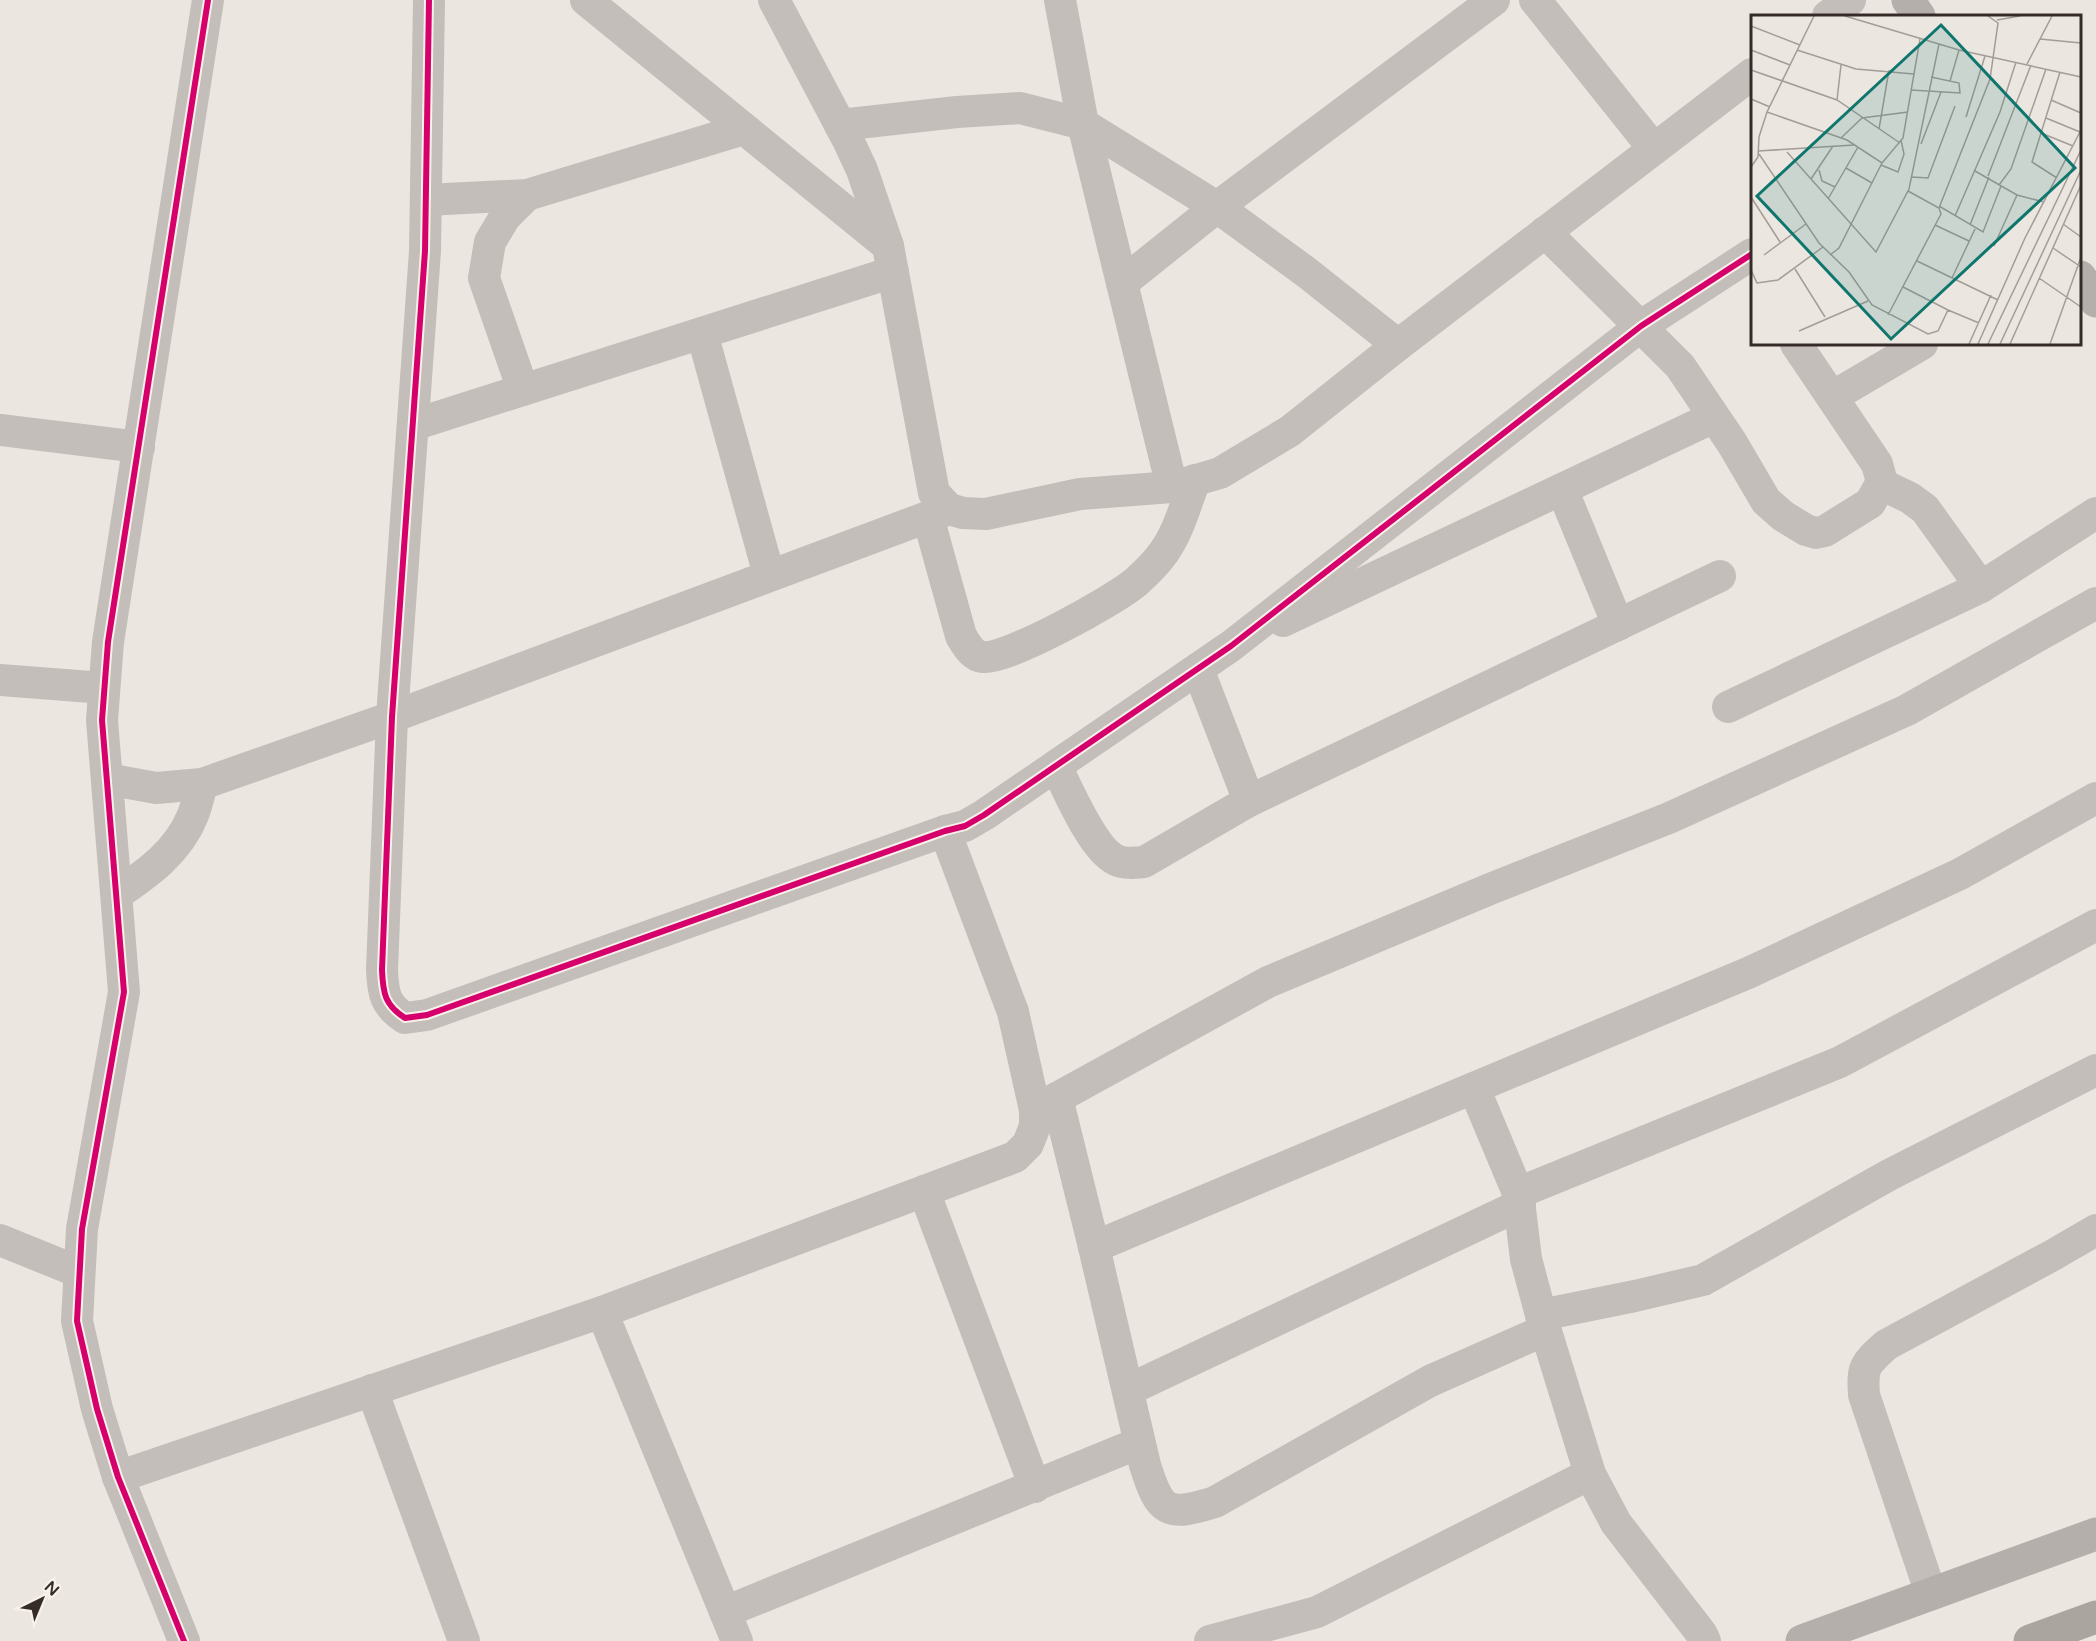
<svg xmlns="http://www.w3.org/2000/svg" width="2096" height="1641" font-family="'Varela Round',sans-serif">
	<rect width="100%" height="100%" fill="#ece6e1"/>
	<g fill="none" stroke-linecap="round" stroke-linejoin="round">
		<g stroke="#c4beba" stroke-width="32">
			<path d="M 429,0 L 425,251 L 392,717 L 382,970 C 383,994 385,1005 405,1018 L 427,1015 L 945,831 L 965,826 L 984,815 L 1231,646 L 1641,326 L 1752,254"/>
			<path d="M 586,0 L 888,246"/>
			<path d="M 774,0 L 848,140 L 862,170 L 888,246 L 934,493 L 949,509 L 963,513 L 986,514 L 1080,494 L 1172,487 L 1220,473 L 1290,431 L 1398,345 L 1752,74"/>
			<path d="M 1060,0 L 1083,124 L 1172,487"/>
			<path d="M 1535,0 L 1654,149"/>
			<path d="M 1828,16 L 1850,0"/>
			<path d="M 840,125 L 957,112 L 1020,108 L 1083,124 L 1217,207 L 1306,272 L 1398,345"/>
			<path d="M 426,200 L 527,195 L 744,129"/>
			<path d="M 1545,232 L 1680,366 L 1732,443 L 1766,501 L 1783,516 L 1806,530 L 1816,533 L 1825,531 L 1870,503 L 1882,482 L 1877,464 L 1796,344"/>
			<path d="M 1122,283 L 1217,207 L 1494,0"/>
			<path d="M 702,333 L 769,575"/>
			<path d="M 523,390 L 484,278 L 490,242 L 505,217 L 527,195"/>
			<path d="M 1832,397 L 1922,344"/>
			<path d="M 413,425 L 893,272"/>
			<path d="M 0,430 L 139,447"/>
			<path d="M 1881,484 L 1910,498 L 1925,509 L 1981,587"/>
			<path d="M 1562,489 L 1618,625"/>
			<path d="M 928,517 L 961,636 C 966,644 972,656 983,657 C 1007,660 1115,600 1136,582 C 1145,574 1157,562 1164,552 C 1179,531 1186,503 1195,480"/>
			<path d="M 1283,621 L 1714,417"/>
			<path d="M 1198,669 L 1249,801"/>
			<path d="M 0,680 L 104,688"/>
			<path d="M 1728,707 L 1981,587 L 2096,513"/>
			<path d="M 1056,766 C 1068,790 1093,850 1116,860 C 1124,864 1134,863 1144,862 L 1249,801 L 1720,576"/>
			<path d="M 107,779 L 156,788 L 202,784 L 392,717 L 949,509"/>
			<path d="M 117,894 C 148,873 178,852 193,815 C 197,805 199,794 202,784"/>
			<path d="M 1474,1088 L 1518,1193 L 1526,1259 L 1541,1315 L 1590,1474 L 1616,1523 L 1701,1633 L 1705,1641"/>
			<path d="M 1057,1098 L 1094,1247 L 1145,1465 C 1160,1513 1167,1517 1215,1502 L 1430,1381 L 1545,1330"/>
			<path d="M 1035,1110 L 1268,982 L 1490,889 L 1669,818 L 1907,710 L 2096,603"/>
			<path d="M 924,1191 L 1035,1487"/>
			<path d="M 1518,1193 L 1840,1062 L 2096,925"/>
			<path d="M 0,1240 L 79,1272"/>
			<path d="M 1094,1247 L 1748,973 L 1960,874 L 2096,798"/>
			<path d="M 602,1312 L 737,1641"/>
			<path d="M 1541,1315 L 1635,1296 L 1703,1280 L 1889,1175 L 2096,1070"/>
			<path d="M 372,1390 L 464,1641"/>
			<path d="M 1128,1390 L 1520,1205"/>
			<path d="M 118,1477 L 602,1312 L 1015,1157 L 1028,1144 L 1035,1126 L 1035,1110 L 1013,1012 L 945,831"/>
			<path d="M 1931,1594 L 1864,1395 C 1862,1366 1865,1364 1886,1345 L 2053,1255 L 2096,1230"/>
			<path d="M 725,1612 L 1139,1443"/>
			<path d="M 184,1641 L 118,1477 L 97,1409 L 77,1321 L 82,1229 L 124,992 L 102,720 L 108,642 L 208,0"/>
			<path d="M 1210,1641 L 1317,1612 L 1590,1474"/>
		</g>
		<g stroke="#b5afab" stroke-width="33">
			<path d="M 1908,0 L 1919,16"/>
			<path d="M 2080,277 L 2096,301"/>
			<path d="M 1802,1641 L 2096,1534"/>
		</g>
		<path stroke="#aba5a0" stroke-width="33" d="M 2030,1641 L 2096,1617"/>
		<defs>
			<g id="cycleway">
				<path d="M 429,0 L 425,251 L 392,717 L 382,970 C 383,994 385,1005 405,1018 L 427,1015 L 945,831 L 965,826 L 984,815 L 1231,646 L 1641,326 L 1752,254"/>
				<path d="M 184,1641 L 118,1477 L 97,1409 L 77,1321 L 82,1229 L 124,992 L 102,720 L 108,642 L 208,0"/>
			</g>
		</defs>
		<use href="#cycleway" stroke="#f8f1e9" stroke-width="10"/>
		<use href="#cycleway" stroke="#d6006c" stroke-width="6"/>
	</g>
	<g transform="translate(1751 15)">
		<rect width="330" height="330" fill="#ece6e1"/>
		<path fill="none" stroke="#a39c97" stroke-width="1.5" d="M 94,1 L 208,35 L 330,62M 246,5 L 269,1M 0,11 L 49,30M 289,24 L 330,28M 0,35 L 39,50M 46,35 L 105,54 L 163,59M 276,49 L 301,1M 0,55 L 86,85 L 149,128M 199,66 L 208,35M 160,75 L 209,78 L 208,68 L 180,62M 0,84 L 19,92M 86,85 L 90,50M 300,85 L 330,98M 16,97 L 96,125 L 131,148 L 152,123 L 169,24M 215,102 L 234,41M 295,103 L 329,117M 128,114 L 138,55M 290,118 L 322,131M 90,123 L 111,103 L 157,97M 170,129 L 190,77M 7,136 L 103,130M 36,137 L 125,237 L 158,174 L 188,29M 8,139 L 68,228 L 98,257 L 121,290 L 177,319 L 187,316 L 197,295 L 228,308M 130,150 L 147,157 L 153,139 L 150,125M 0,152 L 7,142 L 8,122 L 16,97 L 63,1M 95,153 L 121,168M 68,155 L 71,166 L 84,172M 224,156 L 266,180 L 293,187M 237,161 L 280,50M 161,162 L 177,163 L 204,91M 306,163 L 281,147 L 309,57M 60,164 L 82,131M 248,170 L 260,154 L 295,54M 0,182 L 29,227M 77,184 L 107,132M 188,191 L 232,217 L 250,171M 188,193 L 239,64 L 247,8 L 237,1M 204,201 L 249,97 L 265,47M 312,209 L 330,222M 184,210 L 218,226M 219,210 L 238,162M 243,231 L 266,180M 302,233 L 330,252M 13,240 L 55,209M 79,240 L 88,233 L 131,148M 166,246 L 247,285M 44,254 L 74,302M 0,255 L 6,268 L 27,265 L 72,232M 201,263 L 224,214M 288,263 L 330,292M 152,272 L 197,295M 137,300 L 190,199 L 188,193 L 157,176M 48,316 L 117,286M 218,329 L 240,280M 227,329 L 274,223 L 330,115M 237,329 L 330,135M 249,329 L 330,155M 259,329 L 330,170M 299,329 L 330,242"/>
		<path fill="#0f766e" fill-opacity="0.15" stroke="#0f766e" stroke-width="3" d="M 190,10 L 324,153 L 140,324 L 6,181 Z"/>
		<rect width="330" height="330" fill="none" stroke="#352c29" stroke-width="3"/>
	</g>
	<g transform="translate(42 1599) rotate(43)" stroke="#f8f1e9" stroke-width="4.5" paint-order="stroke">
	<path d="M0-4.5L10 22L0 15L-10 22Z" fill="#352c29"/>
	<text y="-9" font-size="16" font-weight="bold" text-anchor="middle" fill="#352c29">N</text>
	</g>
</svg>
